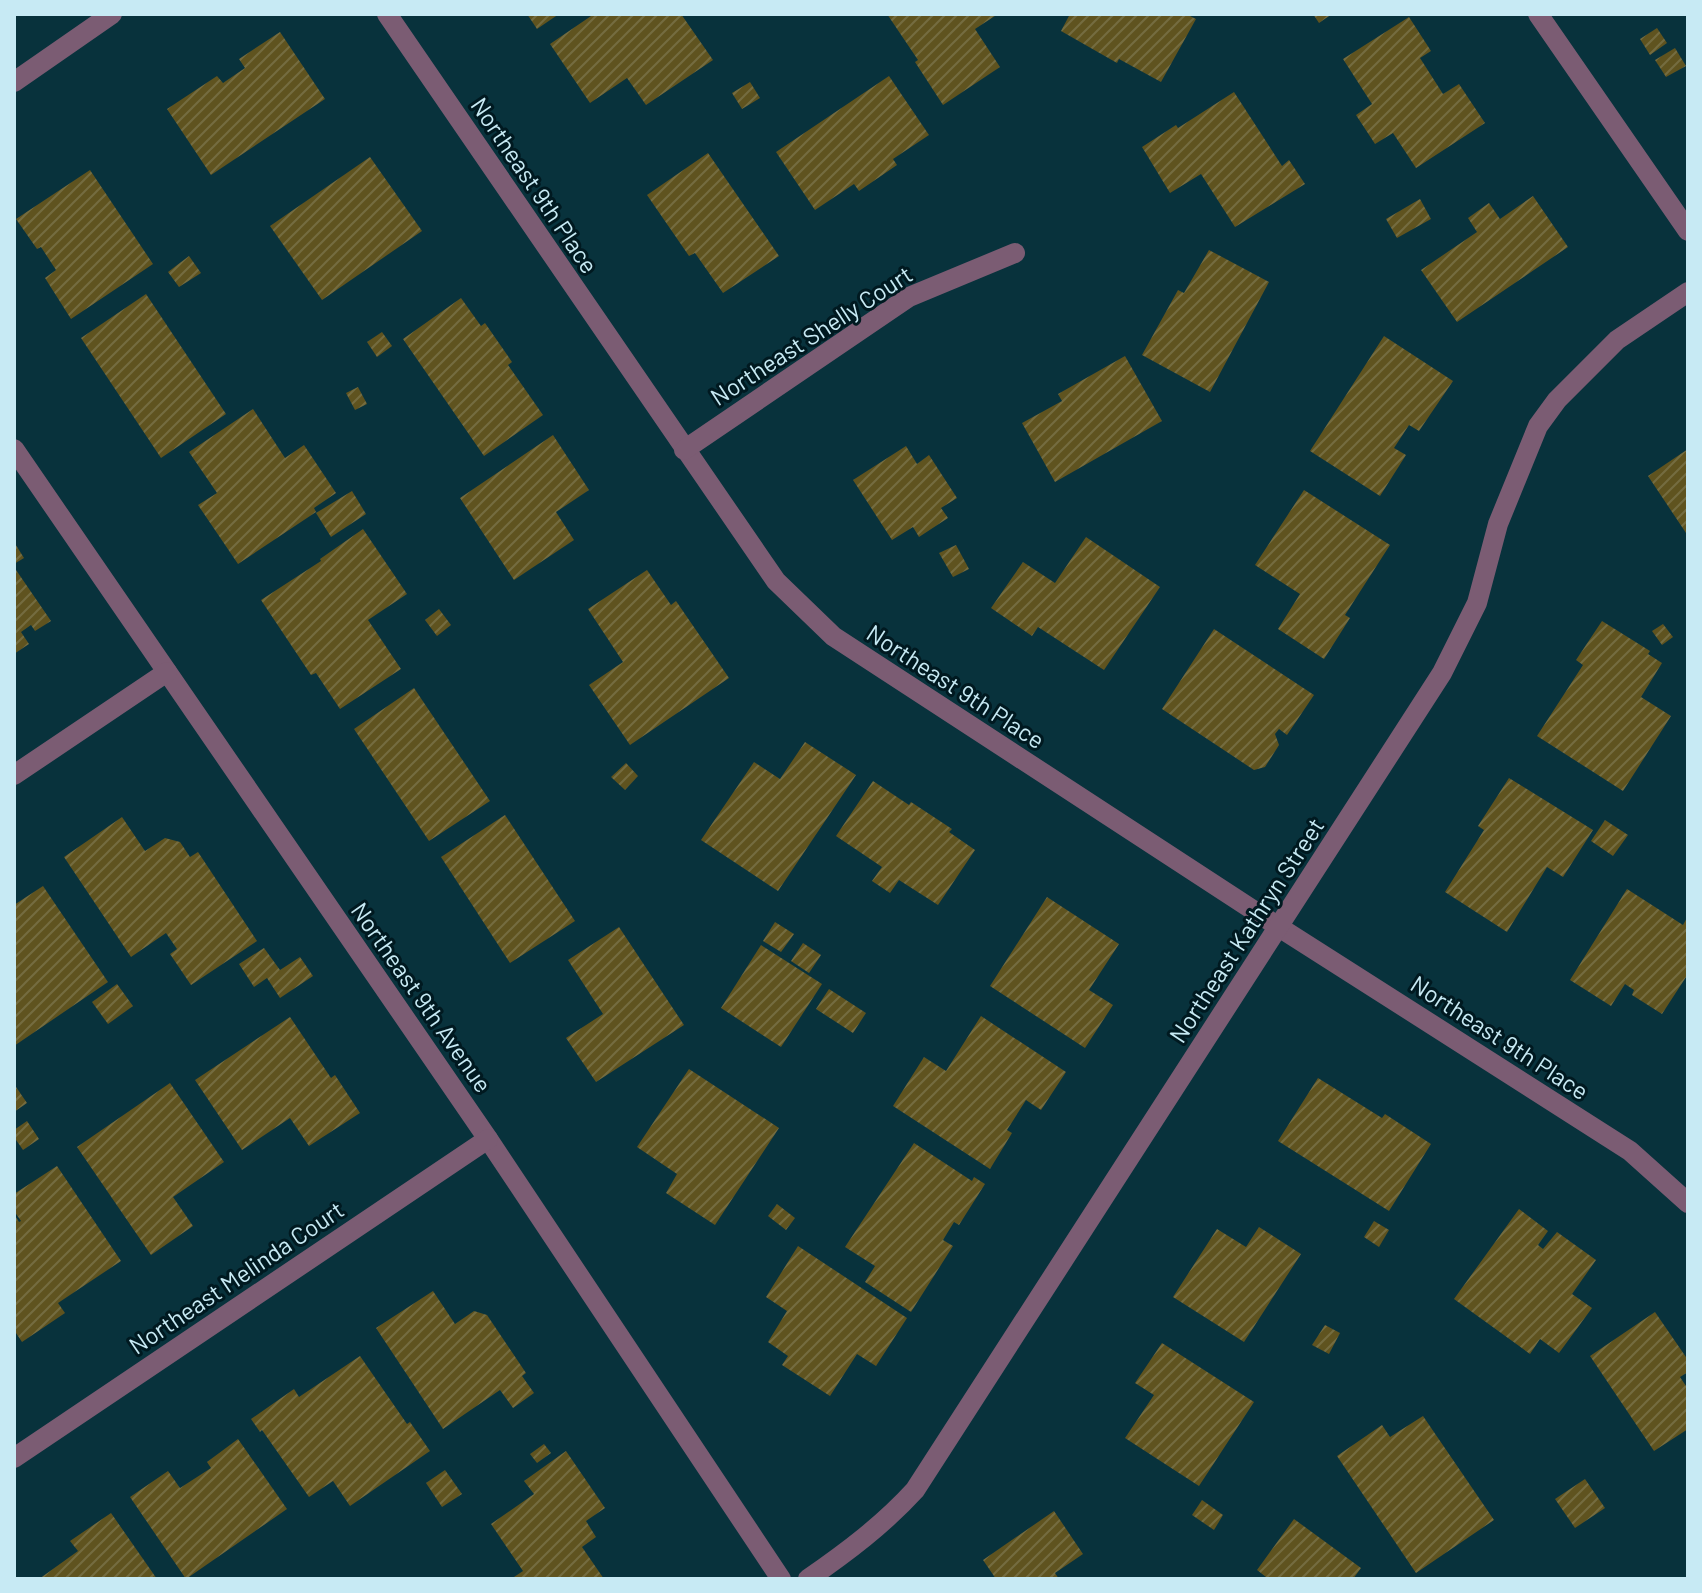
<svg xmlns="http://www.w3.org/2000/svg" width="1702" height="1593" font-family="Barlow,sans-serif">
	<defs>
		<pattern id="building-hatch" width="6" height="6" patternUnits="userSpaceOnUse" patternTransform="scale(2)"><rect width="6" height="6" fill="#5f531f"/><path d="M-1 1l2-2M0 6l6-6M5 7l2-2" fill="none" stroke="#746c40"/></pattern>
	</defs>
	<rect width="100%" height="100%" fill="#08323c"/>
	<g fill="url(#building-hatch)">
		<path d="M 527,14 L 559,14 L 537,29 Z"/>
		<path d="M 594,14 L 681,14 L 713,60 L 646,105 L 627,78 L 590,103 L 550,44 Z"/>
		<path d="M 887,14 L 998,14 L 975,29 L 1000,67 L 943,105 L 915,62 L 918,60 Z"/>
		<path d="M 1070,14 L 1186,14 L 1196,19 L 1161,82 L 1119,59 L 1117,63 L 1061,31 Z"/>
		<path d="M 1313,14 L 1332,14 L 1319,23 Z"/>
		<path d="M 1409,17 L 1431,51 L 1420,58 L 1443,94 L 1459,84 L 1485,123 L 1416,168 L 1393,133 L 1375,144 L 1356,115 L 1372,104 L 1343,59 Z"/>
		<path d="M 1657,28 L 1667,43 L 1650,55 L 1640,39 Z"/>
		<path d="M 280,32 L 325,99 L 211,175 L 167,109 L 217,76 L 223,83 L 245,68 L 239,59 Z"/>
		<path d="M 1675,48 L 1686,66 L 1666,77 L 1655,60 Z"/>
		<path d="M 889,76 L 929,135 L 893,159 L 897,165 L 859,191 L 854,184 L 815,210 L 776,152 Z"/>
		<path d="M 750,82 L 760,98 L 742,109 L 732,93 Z"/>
		<path d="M 1234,92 L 1282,166 L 1289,160 L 1305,184 L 1235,227 L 1201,174 L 1170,193 L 1142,147 L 1176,125 L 1178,128 Z"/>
		<path d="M 708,153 L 779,256 L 723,293 L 695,253 L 689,256 L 647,195 Z"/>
		<path d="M 370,157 L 422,231 L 322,300 L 270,226 Z"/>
		<path d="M 90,170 L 153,264 L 71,319 L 45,278 L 56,270 L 41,247 L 37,249 L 16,219 Z"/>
		<path d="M 1533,196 L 1568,247 L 1457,322 L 1421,270 L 1477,232 L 1468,218 L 1489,203 L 1500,219 Z"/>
		<path d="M 1420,199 L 1431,219 L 1397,238 L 1386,219 Z"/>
		<path d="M 1209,250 L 1269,282 L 1210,392 L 1142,355 L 1178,290 L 1184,293 Z"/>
		<path d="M 189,256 L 201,273 L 179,287 L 168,272 Z"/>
		<path d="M 146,294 L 226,414 L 161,458 L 81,338 Z"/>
		<path d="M 461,298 L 481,326 L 485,323 L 512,362 L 508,365 L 543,415 L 484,456 L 403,339 Z"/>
		<path d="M 382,332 L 392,346 L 377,357 L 367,342 Z"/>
		<path d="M 1384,336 L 1453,381 L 1419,431 L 1409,425 L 1394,448 L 1406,455 L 1380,496 L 1310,451 Z"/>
		<path d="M 1125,356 L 1162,421 L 1055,482 L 1022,423 L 1062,401 L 1058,394 Z"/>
		<path d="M 358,387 L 367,404 L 355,410 L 346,393 Z"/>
		<path d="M 253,409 L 285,458 L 304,445 L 336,493 L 314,508 L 316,512 L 238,564 L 198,505 L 217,493 L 189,452 Z"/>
		<path d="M 553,435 L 589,490 L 556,512 L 574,540 L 514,580 L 460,498 Z"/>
		<path d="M 906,446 L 917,464 L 929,455 L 957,498 L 941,508 L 948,518 L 919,537 L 913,527 L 892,540 L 853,480 Z"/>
		<path d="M 1688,449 L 1688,536 L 1648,476 Z"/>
		<path d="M 1304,490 L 1390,545 L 1345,615 L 1350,618 L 1324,659 L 1278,629 L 1300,594 L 1255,565 Z"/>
		<path d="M 352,491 L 366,514 L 331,537 L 316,513 Z"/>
		<path d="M 363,529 L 407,594 L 368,620 L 401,669 L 340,709 L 316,673 L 311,675 L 261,600 L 321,561 L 320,559 Z"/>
		<path d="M 1086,537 L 1160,587 L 1104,670 L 1038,627 L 1032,636 L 991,608 L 1023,562 L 1055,583 Z"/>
		<path d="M 14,542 L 24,558 L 14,564 Z"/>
		<path d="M 956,545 L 969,569 L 953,577 L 939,553 Z"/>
		<path d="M 14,567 L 51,621 L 35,631 L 31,625 L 21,632 L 29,644 L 14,654 Z"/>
		<path d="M 647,570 L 671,605 L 676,601 L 729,678 L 630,745 L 589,685 L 623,662 L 588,609 Z"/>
		<path d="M 439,609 L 451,625 L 437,636 L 425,620 Z"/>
		<path d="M 1602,621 L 1650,651 L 1648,654 L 1662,663 L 1641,697 L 1671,716 L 1623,791 L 1537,736 L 1583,665 L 1576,660 Z"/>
		<path d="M 1663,624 L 1673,637 L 1662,645 L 1652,631 Z"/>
		<path d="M 1214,629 L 1314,695 L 1287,735 L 1279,729 L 1275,734 L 1279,745 L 1265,767 L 1254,770 L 1162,709 Z"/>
		<path d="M 414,688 L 490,801 L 429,841 L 354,729 Z"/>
		<path d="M 805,742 L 856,775 L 778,891 L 701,840 L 754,762 L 780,779 Z"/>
		<path d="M 626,763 L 638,776 L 625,790 L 611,777 Z"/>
		<path d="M 1509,778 L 1593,830 L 1563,877 L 1547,867 L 1507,932 L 1445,892 L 1484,830 L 1478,826 Z"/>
		<path d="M 873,781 L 909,805 L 911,802 L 952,829 L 949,832 L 975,850 L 938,905 L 899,880 L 890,893 L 872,881 L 882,867 L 836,836 Z"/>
		<path d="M 505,815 L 575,921 L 510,963 L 441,857 Z"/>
		<path d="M 122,817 L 145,851 L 165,838 L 180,842 L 190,857 L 198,852 L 257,941 L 191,985 L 170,954 L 177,949 L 166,933 L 131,957 L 64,857 Z"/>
		<path d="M 1605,820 L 1628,835 L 1613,856 L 1591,841 Z"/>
		<path d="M 43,886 L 108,982 L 14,1046 L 14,905 Z"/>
		<path d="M 1627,889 L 1683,925 L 1688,916 L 1688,974 L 1662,1014 L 1632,995 L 1634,990 L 1625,984 L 1611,1006 L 1570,980 Z"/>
		<path d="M 1047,897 L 1119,944 L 1089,990 L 1113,1005 L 1085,1048 L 990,986 Z"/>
		<path d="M 775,922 L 794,934 L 781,952 L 763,941 Z"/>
		<path d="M 619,927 L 684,1025 L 596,1082 L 566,1038 L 603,1014 L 568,960 Z"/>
		<path d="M 803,943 L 821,955 L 809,973 L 791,961 Z"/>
		<path d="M 761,945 L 822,984 L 781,1047 L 721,1008 Z"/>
		<path d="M 264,948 L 280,970 L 300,957 L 313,976 L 280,998 L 267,978 L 254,987 L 239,964 Z"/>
		<path d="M 117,984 L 133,1006 L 108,1024 L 92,1002 Z"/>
		<path d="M 829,989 L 866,1013 L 853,1033 L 816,1009 Z"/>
		<path d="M 981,1016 L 1066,1072 L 1041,1110 L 1026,1100 L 1007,1130 L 1012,1133 L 990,1169 L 893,1106 L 924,1057 L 946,1071 Z"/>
		<path d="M 290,1017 L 331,1078 L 335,1075 L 360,1113 L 309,1146 L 290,1118 L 242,1150 L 195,1080 Z"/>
		<path d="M 689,1069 L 779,1128 L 715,1225 L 666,1193 L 677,1174 L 637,1147 Z"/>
		<path d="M 1318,1078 L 1382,1118 L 1385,1114 L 1431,1144 L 1389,1211 L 1278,1141 Z"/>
		<path d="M 170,1083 L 224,1162 L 173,1197 L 193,1226 L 151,1255 L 77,1147 Z"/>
		<path d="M 14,1084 L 27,1103 L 14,1112 Z"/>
		<path d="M 27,1121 L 39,1139 L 23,1150 L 14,1137 L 14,1130 Z"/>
		<path d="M 914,1143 L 972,1181 L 974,1177 L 985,1184 L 959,1225 L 954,1222 L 943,1240 L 953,1246 L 911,1312 L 865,1282 L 875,1266 L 845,1247 Z"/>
		<path d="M 57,1166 L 121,1261 L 58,1303 L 65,1313 L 22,1342 L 14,1330 L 14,1214 L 19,1222 L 21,1221 L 14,1211 L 14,1194 Z"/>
		<path d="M 777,1204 L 795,1218 L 786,1230 L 768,1216 Z"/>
		<path d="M 1519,1209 L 1548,1231 L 1538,1245 L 1543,1249 L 1557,1232 L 1596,1260 L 1572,1294 L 1592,1308 L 1559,1353 L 1540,1339 L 1530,1354 L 1454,1299 Z"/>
		<path d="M 1374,1221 L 1389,1230 L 1379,1247 L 1364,1237 Z"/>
		<path d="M 1259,1227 L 1301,1254 L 1244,1342 L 1173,1297 L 1217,1229 L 1246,1247 Z"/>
		<path d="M 798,1246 L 907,1318 L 876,1366 L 857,1354 L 830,1396 L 782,1365 L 788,1356 L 768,1342 L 787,1311 L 766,1297 Z"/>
		<path d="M 433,1291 L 455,1324 L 474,1311 L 487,1315 L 526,1373 L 522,1376 L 534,1393 L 513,1408 L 500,1390 L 443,1429 L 376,1328 Z"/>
		<path d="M 1655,1312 L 1688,1360 L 1688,1372 L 1680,1377 L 1688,1389 L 1688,1429 L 1654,1451 L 1590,1356 Z"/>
		<path d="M 1325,1325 L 1340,1333 L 1329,1354 L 1312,1345 Z"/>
		<path d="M 1162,1343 L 1254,1402 L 1199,1486 L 1125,1438 L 1154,1395 L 1135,1383 Z"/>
		<path d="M 360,1356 L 407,1424 L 410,1422 L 430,1451 L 350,1506 L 333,1481 L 309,1497 L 262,1430 L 260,1432 L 251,1419 L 294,1389 L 299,1397 Z"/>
		<path d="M 1423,1416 L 1494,1520 L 1416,1573 L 1337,1456 L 1382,1425 L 1390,1437 Z"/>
		<path d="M 238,1439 L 287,1509 L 186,1579 L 130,1497 L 168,1471 L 180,1488 L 211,1468 L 207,1462 Z"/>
		<path d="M 544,1444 L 551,1453 L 537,1463 L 530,1454 Z"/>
		<path d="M 566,1451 L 605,1508 L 586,1521 L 596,1537 L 582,1547 L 604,1579 L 511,1579 L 523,1571 L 491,1524 L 534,1494 L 524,1481 Z"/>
		<path d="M 445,1470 L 462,1494 L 442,1507 L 426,1483 Z"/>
		<path d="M 1585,1479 L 1605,1508 L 1575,1528 L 1555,1499 Z"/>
		<path d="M 1202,1500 L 1223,1515 L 1214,1530 L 1192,1515 Z"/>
		<path d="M 1054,1511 L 1083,1554 L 1055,1573 L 1059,1579 L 996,1579 L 983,1560 Z"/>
		<path d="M 111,1513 L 157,1579 L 39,1579 L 78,1551 L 70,1541 Z"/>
		<path d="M 1294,1519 L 1361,1568 L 1353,1579 L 1265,1579 L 1266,1577 L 1257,1570 Z"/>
	</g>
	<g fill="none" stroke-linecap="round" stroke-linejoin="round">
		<g stroke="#7b5c73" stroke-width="20">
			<path d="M 387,14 L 776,581 L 833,636 L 1279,927 L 1630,1151 L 1688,1203"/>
			<path d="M 1538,14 L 1688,231"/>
			<path d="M 14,82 L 112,14"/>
			<path d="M 14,449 L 488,1139 L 781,1579"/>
			<path d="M 684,450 L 909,297 L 1015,253"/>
			<path d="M 14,775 L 167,672"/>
			<path d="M 14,1458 L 488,1139"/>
			<path d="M 808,1579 C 847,1552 883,1525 915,1490 L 1442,673 L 1477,603 L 1498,524 L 1538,426 L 1557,400 L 1617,340 L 1688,292"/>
		</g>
	</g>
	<g text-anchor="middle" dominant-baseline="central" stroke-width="6" stroke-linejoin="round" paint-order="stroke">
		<g font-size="24" fill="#c7eaf4" stroke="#001920">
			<text transform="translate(535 185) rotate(56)">Northeast 9th Place</text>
			<text transform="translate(811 335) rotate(-33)">Northeast Shelly Court</text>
			<text transform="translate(956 686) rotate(33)">Northeast 9th Place</text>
			<text transform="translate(1246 930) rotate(-57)">Northeast Kathryn Street</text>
			<text transform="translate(422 997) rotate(55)">Northeast 9th Avenue</text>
			<text transform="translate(1500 1037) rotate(33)">Northeast 9th Place</text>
			<text transform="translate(236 1277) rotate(-34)">Northeast Melinda Court</text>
		</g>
	</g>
	<rect width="1702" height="1593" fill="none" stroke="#c7eaf4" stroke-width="32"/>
</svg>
